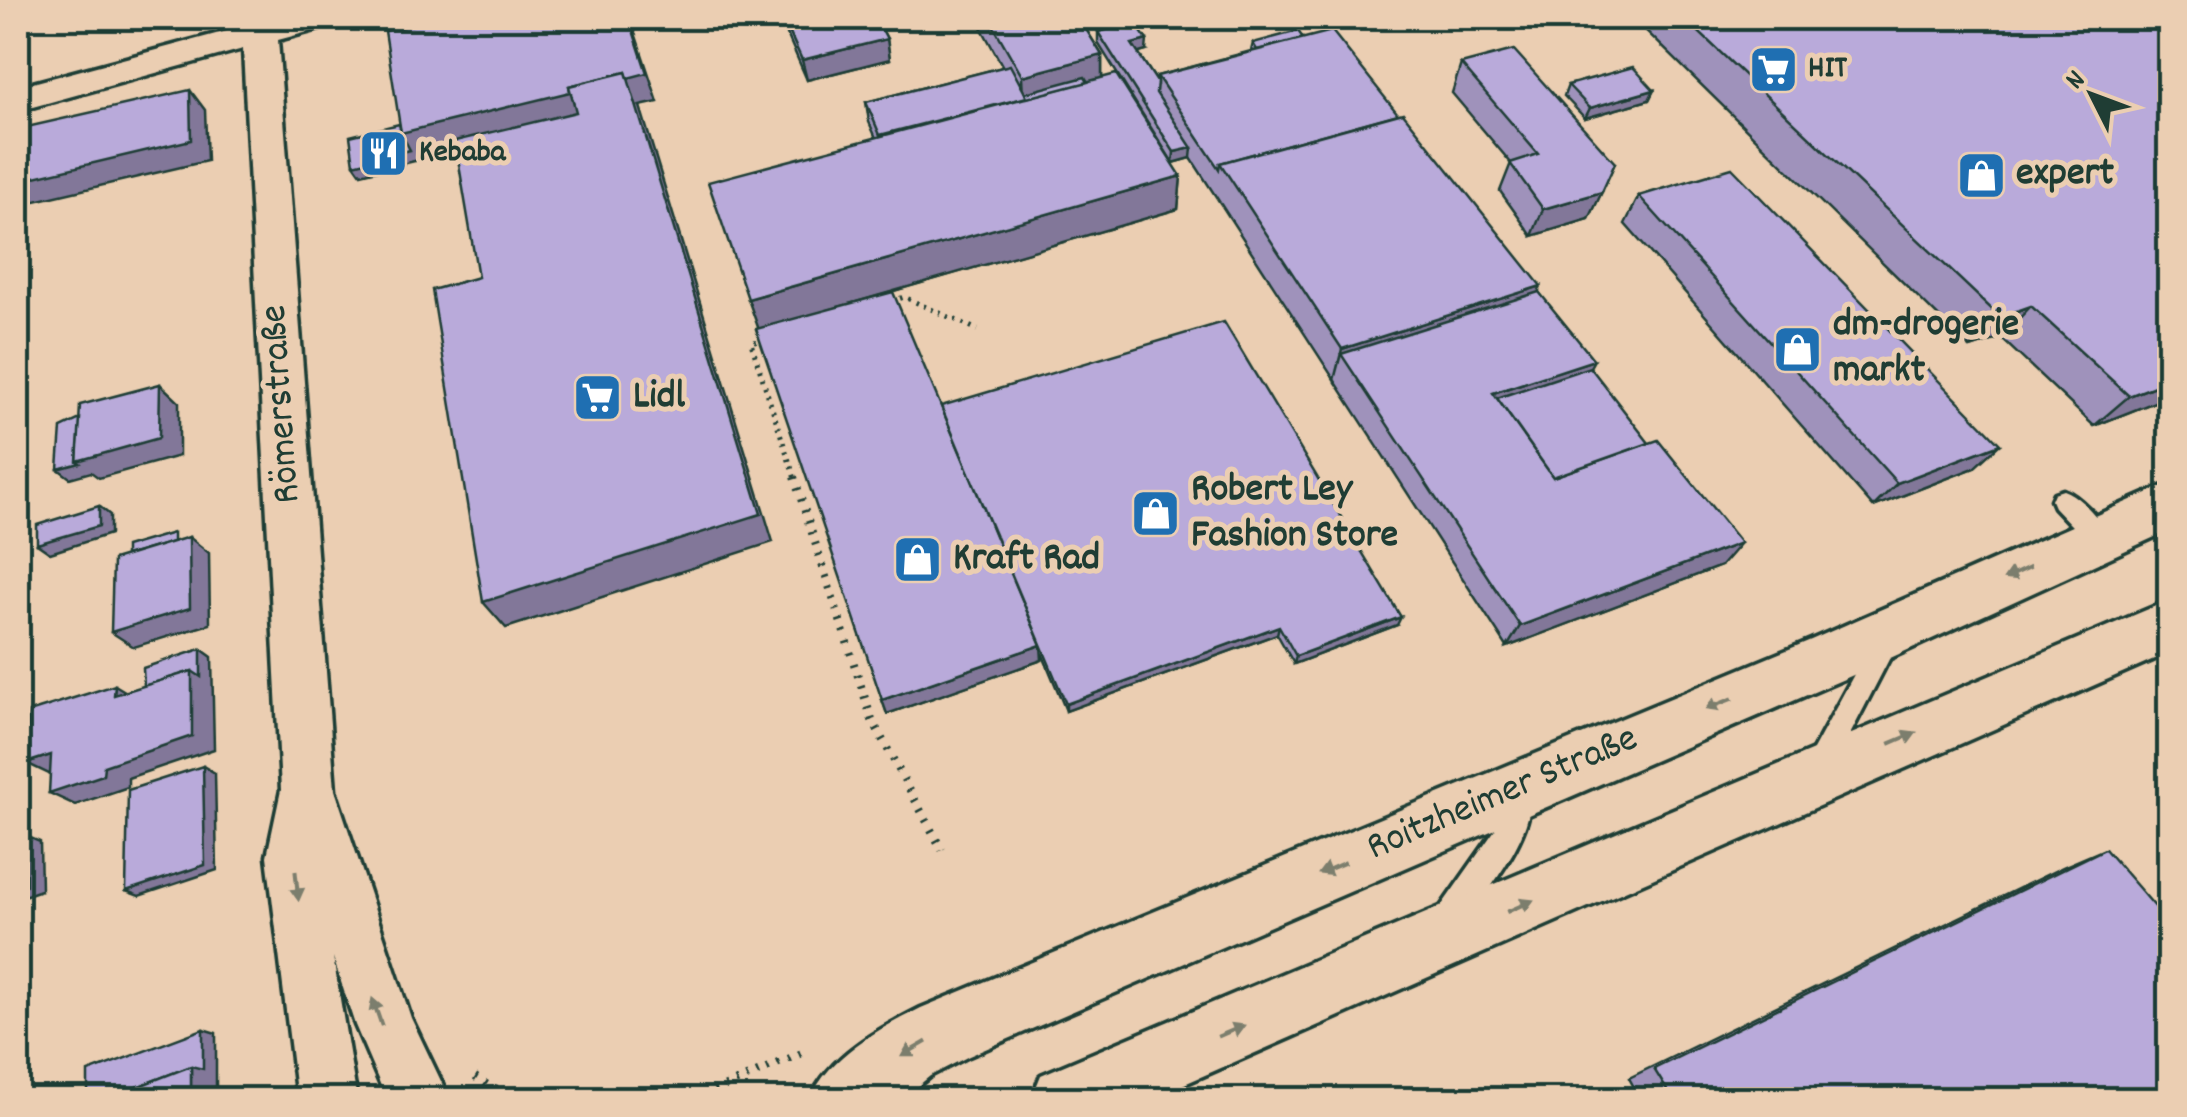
<svg xmlns="http://www.w3.org/2000/svg" width="2187" height="1117" font-family="Dekko,sans-serif">
	<rect width="100%" height="100%" fill="#ebceb2"/>
	<filter id="ink" filterUnits="userSpaceOnUse"><feTurbulence type="fractalNoise" baseFrequency=".01" numOctaves="2"/><feDisplacementMap in="SourceGraphic" scale="20" xChannelSelector="R" yChannelSelector="G"/><feConvolveMatrix kernelMatrix="1 2 1 2 8 2 1 2 1" color-interpolation-filters="sRGB"/></filter>
	<g filter="url(#ink)">
		<g fill="none" stroke-linecap="round" stroke-linejoin="round">
			<defs>
				<g id="lane">
					<path d="M 2063,490 C 2080,496 2100,519 2108,535 L 2105,542 L 2087,542 L 2054,507 L 2051,500 L 2054,493 Z"/>
					<path d="M 1886,628 L 1895,632 L 1899,640 L 1826,781 L 1816,785 L 1806,781 L 1802,772 L 1806,763 L 1877,632 Z"/>
					<path d="M 1517,778 L 1527,782 C 1546,826 1480,900 1455,935 L 1445,940 L 1435,935 L 1430,925 L 1435,915 L 1497,827 L 1507,782 Z"/>
				</g>
				<path id="street" d="M 242,18 L 335,18 L 330,26 L 278,40 L 335,790 L 411,1018 L 450,1100 L 387,1100 L 355,1025 L 333,957 L 357,1100 L 297,1100 L 267,856 L 281,790 L 243,49 L 18,111 L 18,87 L 242,27 Z"/>
				<g id="secondary">
					<path d="M 2170,483 L 2170,530 L 1851,676 L 969,1056 L 930,1076 L 901,1100 L 810,1100 C 829,1055 879,1029 921,1008 L 1811,640 Z"/>
					<path d="M 2170,600 L 2170,652 L 1148,1100 L 1031,1100 L 1041,1075 Z"/>
				</g>
			</defs>
			<use href="#lane" stroke="#1f3d34" stroke-width="7"/>
			<use href="#street" stroke="#1f3d34" stroke-width="7"/>
			<use href="#secondary" stroke="#1f3d34" stroke-width="7"/>
			<g stroke="#1f3d34" stroke-width="5" stroke-dasharray="2.5 6" stroke-linecap="butt">
				<path d="M 892,301 L 904,297 L 978,330"/>
				<path d="M 765,339 L 751,343 L 795,479"/>
			</g>
			<g stroke="#1f3d34" stroke-width="8" stroke-dasharray="2.5 9" stroke-linecap="butt">
				<path d="M 794,477 L 872,720 L 942,850"/>
				<path d="M 475,1077 L 491,1087 L 536,1100"/>
				<path d="M 693,1100 L 802,1053"/>
			</g>
			<use href="#lane" fill="#ebceb2" fill-rule="evenodd"/>
			<use href="#street" fill="#ebceb2" fill-rule="evenodd"/>
			<use href="#secondary" fill="#ebceb2" fill-rule="evenodd"/>
		</g>
		<g fill="#9f92bb" stroke="#1f3d34" stroke-width="2.5">
			<path d="M 780,18 L 876,18 L 887,39 L 890,59 L 807,80 Z"/>
			<path d="M 976,18 L 1079,18 L 1102,55 L 1102,78 L 1181,176 L 1178,209 L 879,295 L 941,406 L 1397,625 L 1294,664 L 1277,634 L 1066,711 L 1042,653 L 1042,660 L 887,714 L 758,328 L 876,138 L 869,122 L 866,102 L 1003,67 Z"/>
			<path d="M 1633,18 L 2170,18 L 2170,396 L 2094,426 L 2001,338 L 1970,348 Z"/>
			<path d="M 1098,32 L 1146,51 L 1138,53 L 1157,82 L 1157,76 L 1251,51 L 1253,43 L 1539,292 L 1721,566 L 1507,647 L 1191,158 L 1173,163 L 1098,43 Z"/>
			<path d="M 1461,64 L 1615,163 L 1589,219 L 1532,236 L 1500,191 L 1511,163 L 1452,93 Z"/>
			<path d="M 1568,85 L 1654,90 L 1649,100 L 1585,118 L 1564,96 Z"/>
			<path d="M 1639,196 L 1974,468 L 1873,507 L 1625,224 Z"/>
			<path d="M 2105,849 L 2170,1100 L 1641,1100 L 1629,1078 L 2063,867 Z"/>
		</g>
		<g fill="#827799" stroke="#1f3d34" stroke-width="2.5">
			<path d="M 630,18 L 658,102 L 640,106 L 773,542 L 506,628 L 483,602 L 637,107 L 361,174 L 354,164 L 401,133 Z"/>
			<path d="M 1173,18 L 1200,18 L 1173,24 Z"/>
			<path d="M 887,39 L 890,59 L 807,80 L 802,60 Z"/>
			<path d="M 1147,40 L 1146,51 L 1132,55 L 1132,44 Z"/>
			<path d="M 1102,55 L 1102,84 L 1023,98 L 1022,76 Z"/>
			<path d="M 190,90 L 205,110 L 207,161 L 18,205 L 18,181 Z"/>
			<path d="M 1654,90 L 1649,100 L 1585,118 L 1590,108 Z"/>
			<path d="M 1192,148 L 1191,158 L 1173,163 L 1174,152 Z"/>
			<path d="M 1181,176 L 1178,209 L 759,330 L 748,299 Z"/>
			<path d="M 1602,192 L 1589,219 L 1532,236 L 1543,209 Z"/>
			<path d="M 1541,286 L 1527,318 L 1341,354 L 1334,380 L 1342,349 Z"/>
			<path d="M 2031,306 L 2001,338 L 1970,348 L 2000,317 Z"/>
			<path d="M 1594,360 L 1580,385 L 1499,412 L 1493,393 Z"/>
			<path d="M 2170,380 L 2170,396 L 2094,426 L 2129,396 Z"/>
			<path d="M 160,384 L 179,402 L 179,456 L 99,478 L 91,472 L 70,478 L 58,469 Z"/>
			<path d="M 2000,444 L 1974,468 L 1873,507 L 1897,483 Z"/>
			<path d="M 99,506 L 110,515 L 110,534 L 50,553 L 37,544 Z"/>
			<path d="M 189,537 L 209,553 L 210,624 L 134,647 L 111,632 Z"/>
			<path d="M 1741,543 L 1721,566 L 1507,647 L 1520,626 Z"/>
			<path d="M 1401,617 L 1397,625 L 1294,664 L 1296,656 Z"/>
			<path d="M 1279,626 L 1277,634 L 1066,711 L 1066,704 Z"/>
			<path d="M 1041,645 L 1042,660 L 887,714 L 882,700 Z"/>
			<path d="M 201,649 L 212,657 L 214,749 L 128,778 L 128,787 L 75,805 L 49,793 L 192,671 Z"/>
			<path d="M 115,685 L 138,699 L 114,695 Z"/>
			<path d="M 51,755 L 53,776 L 26,763 Z"/>
			<path d="M 203,766 L 215,773 L 217,870 L 139,896 L 126,891 Z"/>
			<path d="M 26,836 L 40,842 L 41,890 L 18,898 L 18,888 Z"/>
			<path d="M 203,1029 L 216,1033 L 216,1100 L 191,1100 L 191,1066 Z"/>
		</g>
		<g fill="#b9aada" stroke="#1f3d34" stroke-width="2.5">
			<path d="M 445,18 L 629,18 L 647,73 L 628,78 L 626,72 L 569,86 L 570,92 L 401,133 L 385,31 Z"/>
			<path d="M 783,18 L 876,18 L 887,39 L 802,60 Z"/>
			<path d="M 989,18 L 1079,18 L 1102,55 L 1022,76 Z"/>
			<path d="M 1684,18 L 2170,18 L 2170,380 L 2129,396 L 2031,306 L 2000,317 Z"/>
			<path d="M 1135,23 L 1147,40 L 1132,44 L 1157,82 L 1156,93 L 1192,148 L 1174,152 L 1098,32 Z"/>
			<path d="M 1298,31 L 1303,38 L 1257,50 L 1253,43 Z"/>
			<path d="M 1332,31 L 1398,114 L 1220,163 L 1219,169 L 1157,76 Z"/>
			<path d="M 1514,50 L 1615,163 L 1602,192 L 1543,209 L 1510,163 L 1538,154 L 1461,64 Z"/>
			<path d="M 1010,65 L 1027,97 L 880,135 L 866,102 Z"/>
			<path d="M 1633,67 L 1654,90 L 1590,108 L 1568,85 Z"/>
			<path d="M 626,72 L 761,514 L 483,602 L 432,290 L 478,277 L 455,141 L 576,112 L 569,86 Z"/>
			<path d="M 1116,74 L 1181,176 L 748,299 L 708,182 Z"/>
			<path d="M 1085,77 L 1088,82 L 1027,98 L 1025,93 Z"/>
			<path d="M 190,90 L 191,140 L 18,181 L 18,129 Z"/>
			<path d="M 1403,113 L 1541,286 L 1342,349 L 1220,163 Z"/>
			<path d="M 399,124 L 401,133 L 410,150 L 354,164 L 350,136 Z"/>
			<path d="M 1732,168 L 2000,444 L 1897,483 L 1639,196 Z"/>
			<path d="M 893,292 L 1041,645 L 882,700 L 756,329 Z"/>
			<path d="M 1539,292 L 1594,360 L 1493,393 L 1553,477 L 1658,440 L 1741,543 L 1520,626 L 1341,354 Z"/>
			<path d="M 1224,322 L 1401,617 L 1296,656 L 1279,626 L 1066,704 L 941,406 Z"/>
			<path d="M 1590,367 L 1649,443 L 1553,477 L 1497,398 Z"/>
			<path d="M 160,384 L 159,438 L 77,461 L 80,405 Z"/>
			<path d="M 80,419 L 77,461 L 80,463 L 58,469 L 61,428 Z"/>
			<path d="M 99,506 L 99,526 L 37,544 L 37,525 Z"/>
			<path d="M 173,533 L 173,542 L 125,556 L 125,547 Z"/>
			<path d="M 189,537 L 190,608 L 111,632 L 113,560 Z"/>
			<path d="M 201,649 L 201,677 L 192,671 L 144,686 L 143,668 Z"/>
			<path d="M 192,671 L 192,736 L 104,766 L 103,775 L 49,793 L 51,755 L 26,763 L 29,712 L 115,685 L 114,695 Z"/>
			<path d="M 203,766 L 205,865 L 126,891 L 128,790 Z"/>
			<path d="M 26,836 L 26,885 L 18,888 L 18,839 Z"/>
			<path d="M 2105,849 L 2170,924 L 2170,1100 L 1673,1100 L 1654,1069 Z"/>
			<path d="M 203,1029 L 203,1069 L 191,1066 L 103,1100 L 88,1100 L 88,1072 Z"/>
			<path d="M 191,1066 L 191,1100 L 103,1100 Z"/>
		</g>
		<defs><path id="oneway-solid" d="M-6-.8H1V-3.2L6.5 0L1 3.2V.8H-6Z" transform="scale(2.5)"/></defs>
		<g fill="#7b7e6d">
			<use href="#oneway-solid" transform="translate(2017 573) rotate(155)"/>
			<use href="#oneway-solid" transform="translate(1719 704) rotate(158)"/>
			<use href="#oneway-solid" transform="translate(1903 738) rotate(-23)"/>
			<use href="#oneway-solid" transform="translate(1332 868) rotate(157)"/>
			<use href="#oneway-solid" transform="translate(297 886) rotate(84)"/>
			<use href="#oneway-solid" transform="translate(1520 906) rotate(-24)"/>
			<use href="#oneway-solid" transform="translate(377 1012) rotate(-109)"/>
			<use href="#oneway-solid" transform="translate(1231 1031) rotate(-23)"/>
			<use href="#oneway-solid" transform="translate(914 1049) rotate(150)"/>
		</g>
	</g>
	<defs>
		<symbol id="supermarket-square" viewBox="-11 -11 22 22"><rect x="-9" y="-9" width="18" height="18" rx="4" fill="#1f6fb2" stroke="#ebceb2"/><path d="M-6-5.5h2.5l.6 2H6L4.5 2H-2.5L-4.4-4H-6ZM-1.5 3.2a1.3 1.3 0 1 0 .1 0ZM3 3.2a1.3 1.3 0 1 0 .1 0Z" fill="#fff"/></symbol>
		<symbol id="restaurant-square" viewBox="-11 -11 22 22"><rect x="-9" y="-9" width="18" height="18" rx="4" fill="#1f6fb2" stroke="#ebceb2"/><path d="M-5-6h1v4h1v-4h1v4h1v-4h1v5L-1.5 .5V6h-2V.5L-5-1ZM5-6V6H3V1.5H1.5Q1.5-4 5-6Z" fill="#fff"/></symbol>
		<symbol id="shop-square" viewBox="-11 -11 22 22"><rect x="-9" y="-9" width="18" height="18" rx="4" fill="#1f6fb2" stroke="#ebceb2"/><path d="M-5-2.5h2.3a2.7 3.5 0 0 1 5.4 0H5L5.5 6h-11ZM-1.5-2.5h3a1.5 2.3 0 0 0-3 0Z" fill="#fff"/></symbol>
	</defs>
	<g fill-rule="evenodd">
		<use href="#supermarket-square" x="1746" y="42" width="55" height="55"/>
		<use href="#restaurant-square" x="356" y="126" width="55" height="55"/>
		<use href="#shop-square" x="1954" y="148" width="55" height="55"/>
		<use href="#shop-square" x="1770" y="322" width="55" height="55"/>
		<use href="#supermarket-square" x="570" y="370" width="55" height="55"/>
		<use href="#shop-square" x="1128" y="486" width="55" height="55"/>
		<use href="#shop-square" x="890" y="532" width="55" height="55"/>
	</g>
	<g text-anchor="middle" dominant-baseline="central" stroke-width="10" stroke-linejoin="round" paint-order="stroke">
		<g font-size="32" font-weight="bold" fill="#1f3d34" stroke="#ebceb2" text-anchor="start">
			<text x="1808" y="70">HIT</text>
			<text x="419" y="154">Kebaba</text>
		</g>
		<g font-size="40" font-weight="bold" fill="#1f3d34" stroke="#ebceb2" text-anchor="start">
			<text x="2016" y="175">expert</text>
			<text x="1833" y="326">dm-drogerie<tspan x="1833" dy="46">markt</tspan></text>
			<text x="633" y="398">Lidl</text>
			<text x="1191" y="491">Robert Ley<tspan x="1191" dy="46">Fashion Store</tspan></text>
			<text x="953" y="560">Kraft Rad</text>
		</g>
		<g font-size="40" fill="#1f3d34" stroke="#ebceb2">
			<text transform="translate(283 404) rotate(-94)">Römerstraße</text>
			<text transform="translate(1503 795) rotate(-23)">Roitzheimer Straße</text>
		</g>
	</g>
	<rect width="2187" height="1117" fill="none" stroke="#ebceb2" stroke-width="60"/>
	<rect x="30" y="30" width="2127" height="1057" fill="none" stroke="#1f3d34" stroke-width="4" filter="url(#ink)"/>
	<g transform="translate(2092 95) rotate(312)" stroke="#ebceb2" stroke-width="8" paint-order="stroke">
	<path d="M0-8L18 38L0 25L-18 38Z" fill="#1f3d34"/>
	<text y="-15" font-size="28" font-weight="bold" text-anchor="middle" fill="#1f3d34">N</text>
	</g>
</svg>
